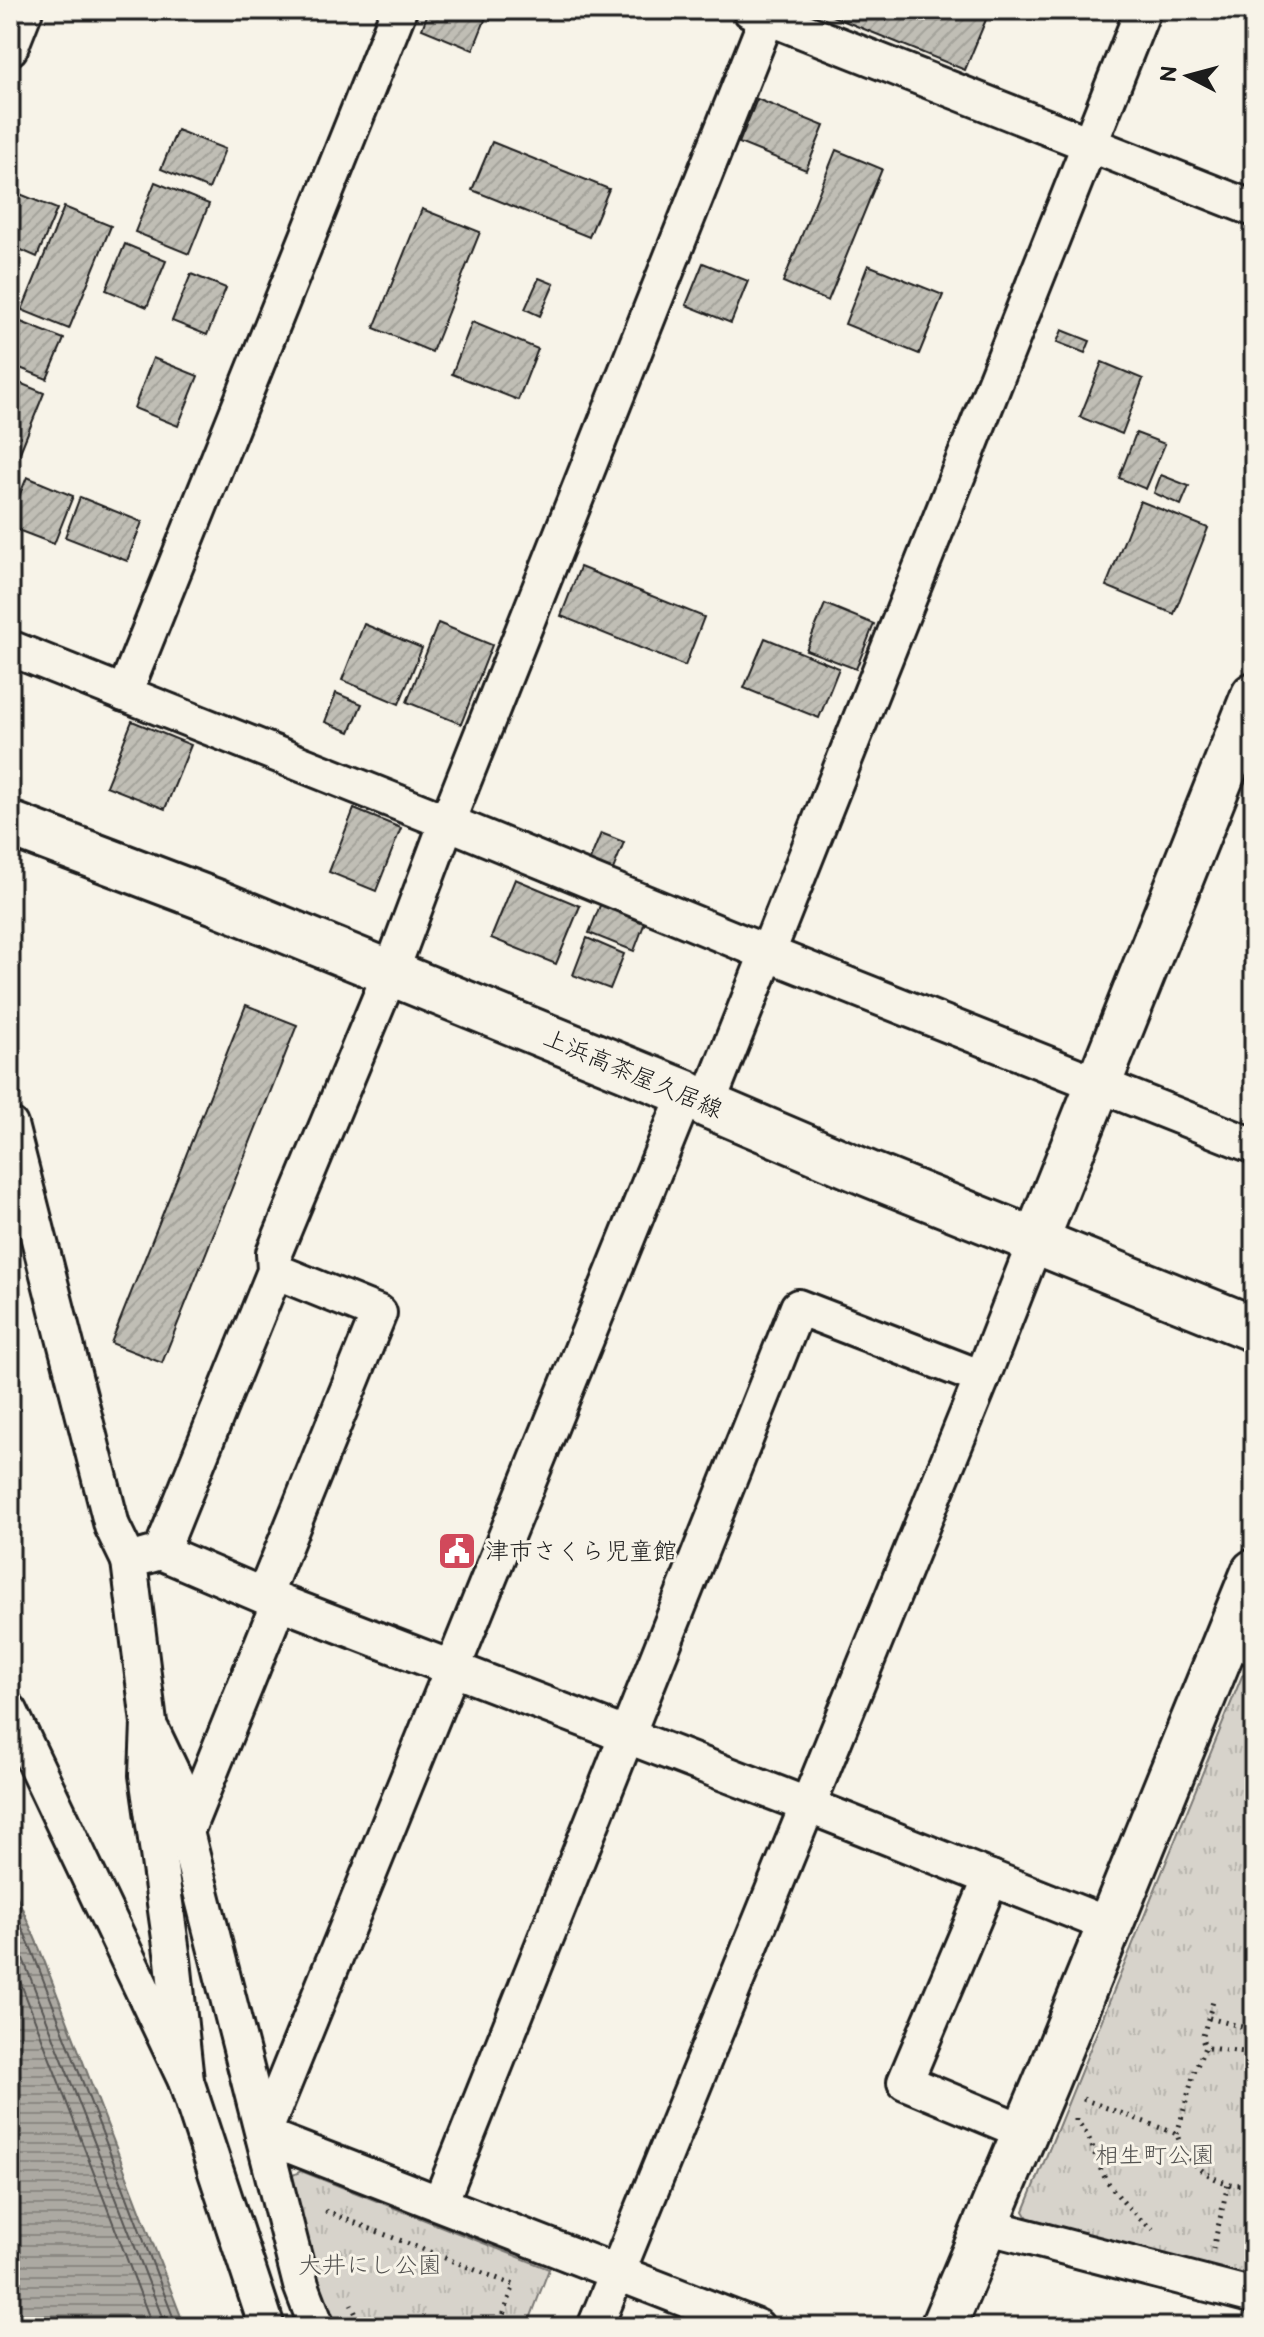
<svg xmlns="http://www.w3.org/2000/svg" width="1264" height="2337" font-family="'Balsamiq Sans','Klee One',sans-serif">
	<defs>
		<pattern id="park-tufts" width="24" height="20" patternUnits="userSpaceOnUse" patternTransform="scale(2)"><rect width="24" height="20" fill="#d7d3cb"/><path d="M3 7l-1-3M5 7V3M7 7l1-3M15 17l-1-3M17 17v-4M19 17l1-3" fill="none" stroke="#b8b5ae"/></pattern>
		<pattern id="water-rules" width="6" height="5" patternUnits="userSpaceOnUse" patternTransform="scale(2)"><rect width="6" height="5" fill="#aca9a2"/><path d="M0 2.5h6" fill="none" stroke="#8b8983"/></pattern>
		<pattern id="building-hatch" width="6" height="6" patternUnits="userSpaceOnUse" patternTransform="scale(2)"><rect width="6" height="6" fill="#c0beb5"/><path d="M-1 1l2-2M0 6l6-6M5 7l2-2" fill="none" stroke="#a4a39b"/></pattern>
	</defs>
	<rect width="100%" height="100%" fill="#f7f3e8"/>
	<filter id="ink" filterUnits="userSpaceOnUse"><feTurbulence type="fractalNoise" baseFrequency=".0125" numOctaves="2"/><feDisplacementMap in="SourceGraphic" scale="16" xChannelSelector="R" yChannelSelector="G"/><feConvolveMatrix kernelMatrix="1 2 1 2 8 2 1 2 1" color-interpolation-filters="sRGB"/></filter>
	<g filter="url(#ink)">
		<g fill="url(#park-tufts)" stroke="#7a7874" stroke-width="2">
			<path d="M 1254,1669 L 1254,2283 L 1033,2227 L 1024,2211 L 1242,1676 Z"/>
			<path d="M 301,2171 L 549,2269 L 527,2327 L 328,2327 L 289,2177 Z"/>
		</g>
		<path fill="url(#water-rules)" stroke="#72716c" stroke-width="2" d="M 10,1880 L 40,1950 L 185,2327 L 10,2327 Z"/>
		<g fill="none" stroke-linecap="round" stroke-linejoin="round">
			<g stroke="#565452" stroke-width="2">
				<path d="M 10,1900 L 33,1953 L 177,2327"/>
				<path d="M 10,1925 L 166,2327"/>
				<path d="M 10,1955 L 153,2327"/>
			</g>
		</g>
		<g fill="url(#building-hatch)" stroke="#1c1c1c" stroke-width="2">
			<path d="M 429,10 L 489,10 L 473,50 L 422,29 Z"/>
			<path d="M 817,10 L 990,10 L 965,70 Z"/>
			<path d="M 757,99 L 824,126 L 806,170 L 739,143 Z"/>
			<path d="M 177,130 L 225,149 L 209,189 L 161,169 Z"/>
			<path d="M 492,142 L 609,189 L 589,237 L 472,190 Z"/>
			<path d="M 836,150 L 882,169 L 828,301 L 783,282 Z"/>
			<path d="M 155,182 L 209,204 L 189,254 L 135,232 Z"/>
			<path d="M 10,190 L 57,209 L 37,257 L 10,245 Z"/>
			<path d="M 64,207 L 111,226 L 69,329 L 22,310 Z"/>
			<path d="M 422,209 L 480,232 L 432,352 L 374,328 Z"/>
			<path d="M 125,244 L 166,261 L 147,307 L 106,290 Z"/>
			<path d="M 703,263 L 748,281 L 731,323 L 686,305 Z"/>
			<path d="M 868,265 L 943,295 L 919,354 L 845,324 Z"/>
			<path d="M 191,274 L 226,288 L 207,335 L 172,321 Z"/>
			<path d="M 539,278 L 554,284 L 540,316 L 525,309 Z"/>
			<path d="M 16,320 L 64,339 L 47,379 L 10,364 L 10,334 Z"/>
			<path d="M 472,322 L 538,349 L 518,400 L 452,374 Z"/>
			<path d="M 1062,330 L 1090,341 L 1085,353 L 1057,342 Z"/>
			<path d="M 153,358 L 198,376 L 178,426 L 134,408 Z"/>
			<path d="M 1102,362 L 1143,379 L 1122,434 L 1080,417 Z"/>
			<path d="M 10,379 L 44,393 L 10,477 Z"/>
			<path d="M 1136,433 L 1165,444 L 1146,489 L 1119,478 Z"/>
			<path d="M 1161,475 L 1189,486 L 1181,505 L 1154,493 Z"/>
			<path d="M 27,477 L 73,496 L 54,544 L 10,527 L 10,518 Z"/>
			<path d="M 80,497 L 142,522 L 127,561 L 65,537 Z"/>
			<path d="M 1140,501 L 1208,528 L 1174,614 L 1106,586 Z"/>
			<path d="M 580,567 L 704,617 L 685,666 L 561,616 Z"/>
			<path d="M 825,604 L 874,624 L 856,669 L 806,650 Z"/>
			<path d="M 438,623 L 492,645 L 461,724 L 407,702 Z"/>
			<path d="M 364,624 L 422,648 L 399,704 L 342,680 Z"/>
			<path d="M 765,638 L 839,668 L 819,718 L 744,688 Z"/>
			<path d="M 336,693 L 362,704 L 350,732 L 325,722 Z"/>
			<path d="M 132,721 L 191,745 L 165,809 L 106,786 Z"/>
			<path d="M 354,809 L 401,828 L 376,891 L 329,872 Z"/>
			<path d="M 601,833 L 624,842 L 612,872 L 589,862 Z"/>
			<path d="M 515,879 L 580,906 L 556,964 L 491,938 Z"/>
			<path d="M 601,903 L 645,922 L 634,951 L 589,933 Z"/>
			<path d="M 587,938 L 624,954 L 610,989 L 573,975 Z"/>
			<path d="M 246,1005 L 297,1025 L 162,1363 L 111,1343 Z"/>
		</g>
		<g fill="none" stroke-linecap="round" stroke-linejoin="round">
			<defs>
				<g id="street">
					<path d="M 750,10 L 1254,209"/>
					<path d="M 10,48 L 25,10"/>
					<path d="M 10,648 L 447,822 L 767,953 L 1254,1146"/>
					<path d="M 124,694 L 399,10"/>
					<path d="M 686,1093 L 263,2135 L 757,2327"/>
					<path d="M 707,1105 L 1143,10"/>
					<path d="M 10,1125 L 112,1526 L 129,1561"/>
					<path d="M 161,1552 L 275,1271 L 274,1253 L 390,974 L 447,822 L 770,10"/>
					<path d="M 264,1596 L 379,1313 L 275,1271"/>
					<path d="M 1228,1635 L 1254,1648"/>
					<path d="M 10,1711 L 186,2081 L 267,2327"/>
					<path d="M 152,1731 L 175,1779 L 186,1832 L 301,2285 L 317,2327"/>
					<path d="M 186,1832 L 279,1602"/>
					<path d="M 991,1878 L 905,2082 L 1025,2132"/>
					<path d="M 186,2081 L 173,1960 L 147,1775 L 149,1723 L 129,1561 L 161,1552 L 264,1596 L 807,1805 L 1109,1925"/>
					<path d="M 440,2203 L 798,1307 L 982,1378"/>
					<path d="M 985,2226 L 1254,2296"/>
					<path d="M 595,2327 L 982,1378 L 1036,1240"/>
				</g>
				<g id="secondary">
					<path d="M 10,824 L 216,902 L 686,1093 L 707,1105 L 869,1174 L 1254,1329"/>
					<path d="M 1036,1240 L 1254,695"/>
					<path d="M 943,2327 L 1046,2082 L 1254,1572"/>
				</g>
			</defs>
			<use href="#street" stroke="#1c1c1c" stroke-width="40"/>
			<use href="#secondary" stroke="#1c1c1c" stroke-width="50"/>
			<g stroke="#1c1c1c" stroke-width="5" stroke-dasharray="2 6" stroke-linecap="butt">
				<path d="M 1209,2018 L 1254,2030"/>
				<path d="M 1208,2048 L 1254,2053"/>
				<path d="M 1083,2099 L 1177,2134 C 1183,2157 1203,2176 1227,2183 C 1235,2186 1246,2184 1254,2184"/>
				<path d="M 1076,2119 L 1076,2121 C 1092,2135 1093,2153 1102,2172 C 1110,2189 1137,2219 1153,2229"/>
				<path d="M 1177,2134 L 1194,2073 L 1205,2047 L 1202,2039 L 1214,1998"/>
				<path d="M 325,2211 L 514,2285 L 499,2327"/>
				<path d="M 1213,2249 L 1228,2184"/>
				<path d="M 351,2304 L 362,2327"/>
			</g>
			<use href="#street" stroke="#f7f3e8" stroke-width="34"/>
			<use href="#secondary" stroke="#f7f3e8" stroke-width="44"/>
		</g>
	</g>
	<defs>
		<symbol id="civic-square" viewBox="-11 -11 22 22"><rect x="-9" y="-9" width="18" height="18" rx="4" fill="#d1495b" stroke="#f7f3e8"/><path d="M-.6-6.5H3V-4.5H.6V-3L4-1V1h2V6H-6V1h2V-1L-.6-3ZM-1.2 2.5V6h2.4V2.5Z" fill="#fff"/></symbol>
	</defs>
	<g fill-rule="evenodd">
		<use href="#civic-square" x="435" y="1529" width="44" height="44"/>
	</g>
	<g text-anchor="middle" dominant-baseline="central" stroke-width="6" stroke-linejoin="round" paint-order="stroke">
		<g font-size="24" fill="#1c1c1c" stroke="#f7f3e8">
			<text transform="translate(633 1074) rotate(23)">上浜高茶屋久居線</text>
		</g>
		<g font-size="24" fill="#1c1c1c" stroke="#f7f3e8" text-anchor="start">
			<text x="485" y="1551">津市さくら児童館</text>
		</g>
		<g font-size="24" fill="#545351" stroke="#f7f3e8">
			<text x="1155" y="2155">相生町公園</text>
			<text x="370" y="2265">大井にし公園</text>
		</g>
	</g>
	<rect width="1264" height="2337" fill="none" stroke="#f7f3e8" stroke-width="40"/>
	<rect x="20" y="20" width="1224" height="2297" fill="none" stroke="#1c1c1c" stroke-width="3" filter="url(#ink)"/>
	<g transform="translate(1188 76) rotate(276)" stroke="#f7f3e8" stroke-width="6" paint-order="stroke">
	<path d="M0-6L14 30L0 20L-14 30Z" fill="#1c1c1c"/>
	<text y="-12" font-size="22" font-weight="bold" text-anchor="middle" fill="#1c1c1c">N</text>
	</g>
</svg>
